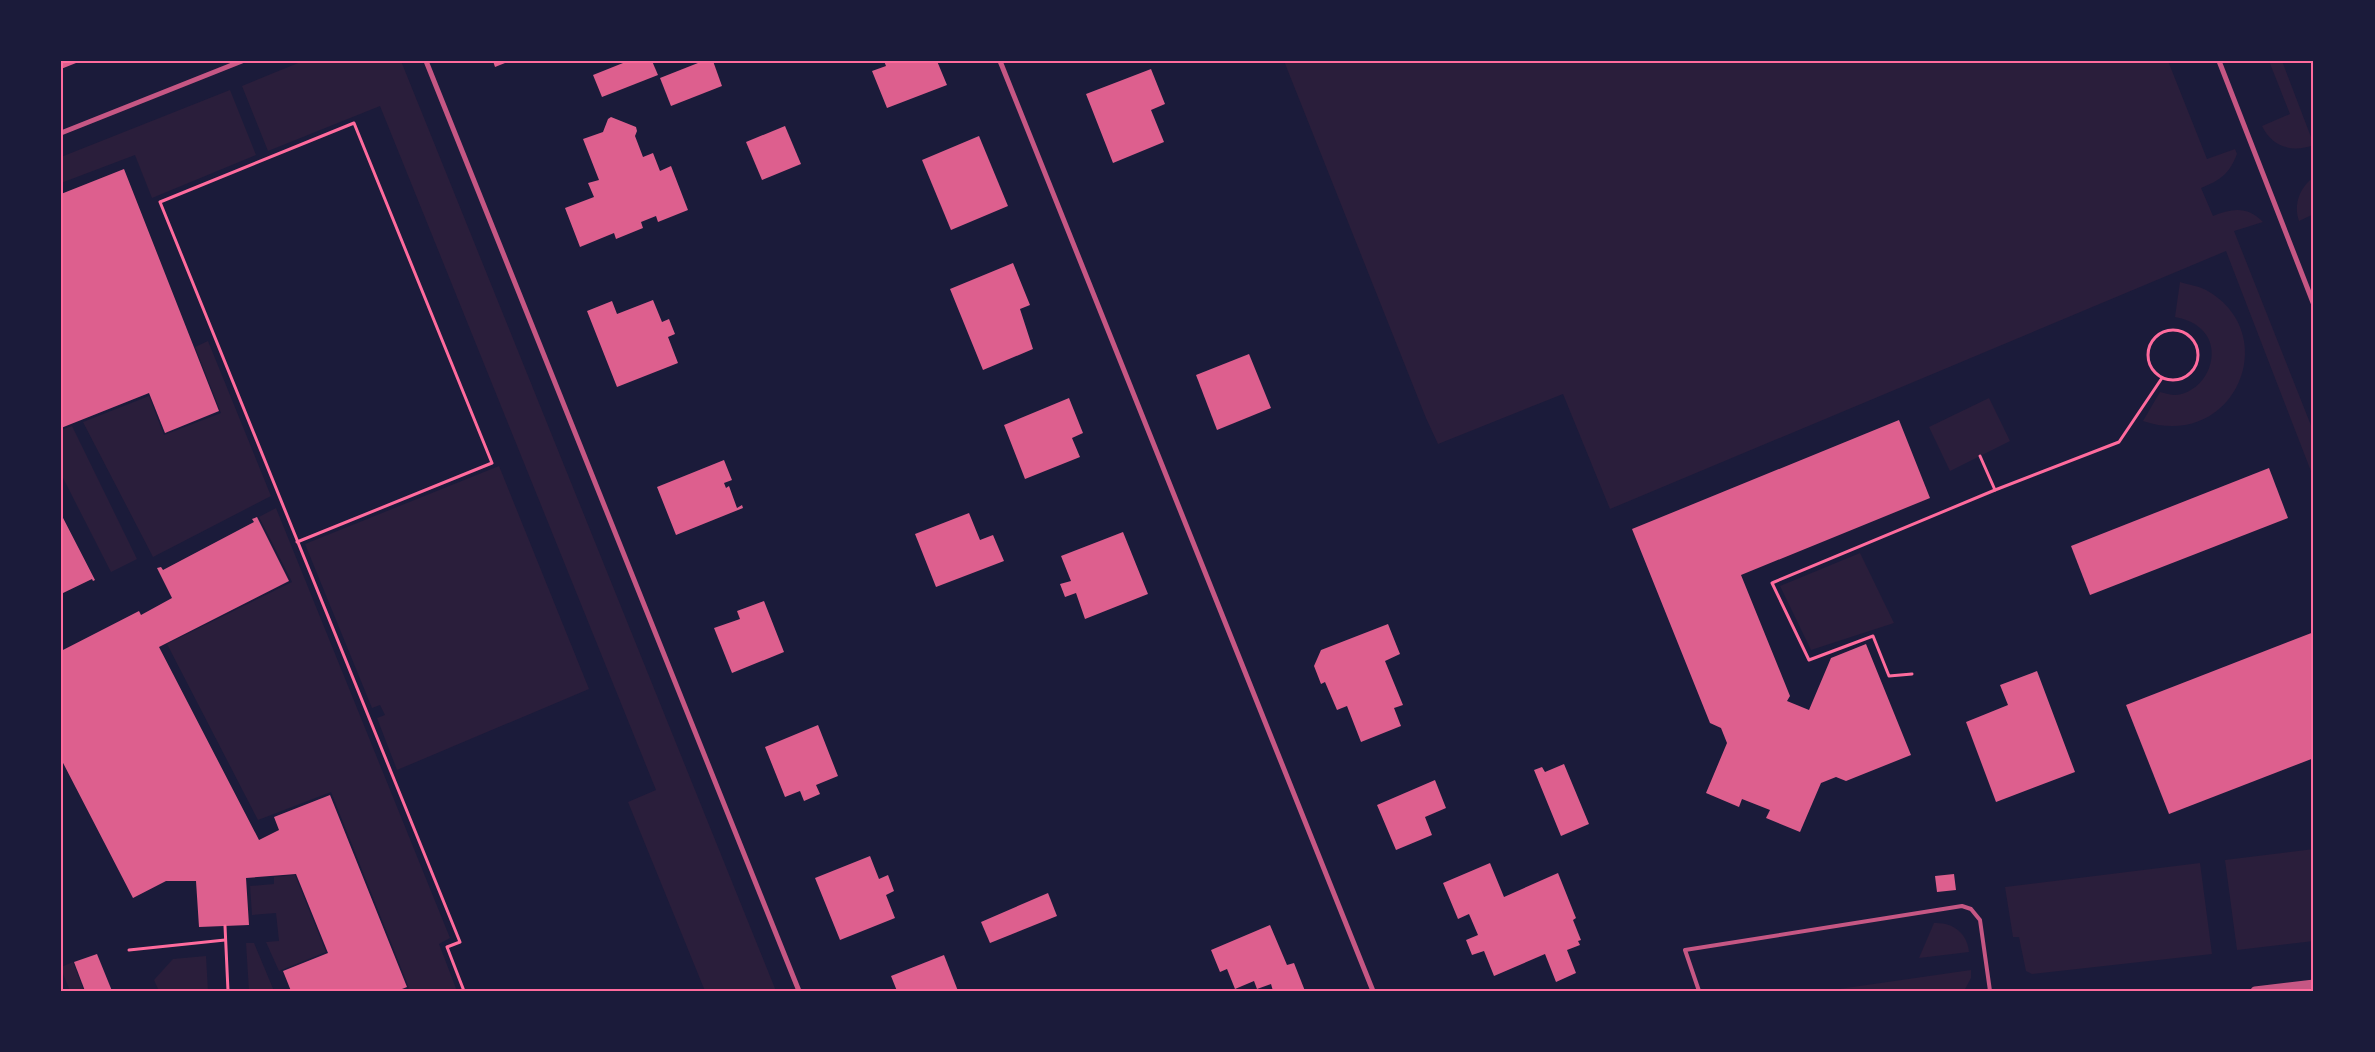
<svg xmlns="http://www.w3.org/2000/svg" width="2375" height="1052" font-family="'PT Sans',sans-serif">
	<rect width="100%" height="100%" fill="#1b1b3a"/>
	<g fill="#2a1e3b">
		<path d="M 303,61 L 401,61 L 776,991 L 705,991 L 628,802 L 656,790 L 380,106 L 268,151 L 242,86 Z"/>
		<path d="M 1284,61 L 2168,61 L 2207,159 L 2235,149 L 2237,154 C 2229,174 2221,180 2201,188 L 2213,216 C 2232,208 2248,206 2263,222 L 2234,231 L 2314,433 L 2314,479 L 2226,251 L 1610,509 L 1563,394 L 1438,444 L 1426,418 Z"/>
		<path d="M 2269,61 L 2282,61 L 2314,145 C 2292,153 2272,147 2262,126 L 2290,114 Z"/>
		<path d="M 230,90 L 256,155 L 152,198 L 135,155 L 61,183 L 61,157 Z"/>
		<path d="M 2314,177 L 2314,214 L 2299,221 C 2293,204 2300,187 2314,177 Z"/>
		<path d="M 2180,282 C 2189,285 2199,286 2206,290 C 2285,334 2234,452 2143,421 L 2160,392 C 2165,393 2171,395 2175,395 C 2207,393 2225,349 2200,328 C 2192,321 2184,319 2175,317 Z"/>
		<path d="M 208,341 L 271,496 L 153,557 L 83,422 L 149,396 L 164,435 L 221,413 L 195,347 Z"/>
		<path d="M 1989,398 L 2010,441 L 1950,471 L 1929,427 Z"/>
		<path d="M 72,426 L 137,559 L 111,572 L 61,474 L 61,430 Z"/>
		<path d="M 499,466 L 589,689 L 397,770 L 377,718 L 385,715 L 380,705 L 372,708 L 305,544 Z"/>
		<path d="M 276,508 L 450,938 L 439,944 L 457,991 L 404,991 L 409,988 L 331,792 L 258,820 L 167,644 L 292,582 L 259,517 Z"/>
		<path d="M 1860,553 L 1894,623 L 1811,650 L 1780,586 Z"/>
		<path d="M 2314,849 L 2314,941 L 2237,950 L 2225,860 Z"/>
		<path d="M 2200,863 L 2212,954 L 2032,974 L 2026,971 L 2019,937 L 2013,937 L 2005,887 Z"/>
		<path d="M 295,875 L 326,952 L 279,971 L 266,942 L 279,941 L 276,913 L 252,915 L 250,886 L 274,884 L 274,877 Z"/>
		<path d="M 1934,923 C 1953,922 1967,933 1969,952 L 1919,958 Z"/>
		<path d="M 246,943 L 254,943 L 274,991 L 249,991 Z"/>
		<path d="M 206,956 L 208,991 L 159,991 L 154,980 L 173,959 Z"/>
		<path d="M 73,962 L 84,991 L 70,991 L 61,969 L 61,967 Z"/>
		<path d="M 1971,970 L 1971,978 L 1964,991 L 1825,991 Z"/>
	</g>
	<g fill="#dd5f8e">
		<path d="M 61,61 L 81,61 L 61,69 Z"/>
		<path d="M 493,61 L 510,61 L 495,67 Z"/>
		<path d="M 628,61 L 652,61 L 658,75 L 602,97 L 593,75 Z"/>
		<path d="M 703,61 L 713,61 L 722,86 L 671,106 L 660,78 Z"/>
		<path d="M 884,61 L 937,61 L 947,85 L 887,108 L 872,71 L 886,66 Z"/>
		<path d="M 1151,69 L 1165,104 L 1151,110 L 1164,142 L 1113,163 L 1086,94 Z"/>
		<path d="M 611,117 L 636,127 L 637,131 L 635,136 L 643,157 L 653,153 L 660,171 L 671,166 L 688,210 L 658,222 L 656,216 L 641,222 L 643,228 L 616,239 L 614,233 L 580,247 L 565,208 L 594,197 L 588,183 L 599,180 L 583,139 L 603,132 L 608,119 Z"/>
		<path d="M 785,126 L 801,164 L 762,180 L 746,142 Z"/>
		<path d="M 979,136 L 1008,206 L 951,230 L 922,160 Z"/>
		<path d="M 124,169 L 219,411 L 165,433 L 149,393 L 61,428 L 61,194 Z"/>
		<path d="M 1013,263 L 1030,305 L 1020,309 L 1033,349 L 983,370 L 950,289 Z"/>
		<path d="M 653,300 L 662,322 L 669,319 L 675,334 L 668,337 L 678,363 L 617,387 L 587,311 L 612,301 L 617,314 Z"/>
		<path d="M 1249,354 L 1271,408 L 1217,430 L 1196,375 Z"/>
		<path d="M 1069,398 L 1083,433 L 1072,438 L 1080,457 L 1025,479 L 1004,425 Z"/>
		<path d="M 1899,420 L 1930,498 L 1741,575 L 1790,696 L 1787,701 L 1809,710 L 1831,658 L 1866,644 L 1911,755 L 1846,781 L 1836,777 L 1821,783 L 1800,832 L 1766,818 L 1770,810 L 1742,799 L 1739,807 L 1706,793 L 1727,743 L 1721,728 L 1710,723 L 1632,529 Z"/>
		<path d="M 724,460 L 732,480 L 724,483 L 726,488 L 729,486 L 737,508 L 742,505 L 743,508 L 676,535 L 657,487 Z"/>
		<path d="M 2269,468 L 2288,518 L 2090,595 L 2071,546 Z"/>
		<path d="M 969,513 L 980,540 L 993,535 L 1004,561 L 936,587 L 915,534 Z"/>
		<path d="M 61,514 L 95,580 L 93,581 L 92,579 L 61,594 Z"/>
		<path d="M 257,517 L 289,581 L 159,647 L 259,840 L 279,830 L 274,817 L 330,795 L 407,987 L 397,991 L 291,991 L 283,971 L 328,953 L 296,874 L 246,878 L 249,925 L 199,927 L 196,881 L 166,881 L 133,898 L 61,759 L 61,651 L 139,611 L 141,615 L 172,598 L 157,568 L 161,567 L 163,570 L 254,522 L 252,519 Z"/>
		<path d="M 1123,532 L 1148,594 L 1085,619 L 1076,593 L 1065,597 L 1060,584 L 1071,581 L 1061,556 Z"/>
		<path d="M 764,601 L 784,652 L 732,673 L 714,628 L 740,619 L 737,611 Z"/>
		<path d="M 1388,624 L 1400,654 L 1385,661 L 1403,705 L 1394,708 L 1401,726 L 1361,742 L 1347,706 L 1337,710 L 1325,682 L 1321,684 L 1314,666 L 1321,650 Z"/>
		<path d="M 2314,632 L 2314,758 L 2169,814 L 2126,705 Z"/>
		<path d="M 2037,671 L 2075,772 L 1996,802 L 1966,722 L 2008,705 L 2000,685 Z"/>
		<path d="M 818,725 L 838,776 L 816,785 L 820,794 L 804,801 L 800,791 L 785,797 L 765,747 Z"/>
		<path d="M 1564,764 L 1589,824 L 1561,836 L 1534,770 L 1542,767 L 1545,772 Z"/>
		<path d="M 1435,780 L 1446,808 L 1425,817 L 1432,835 L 1396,850 L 1377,805 Z"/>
		<path d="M 870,856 L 879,879 L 888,875 L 894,891 L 886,895 L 895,918 L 840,940 L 815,878 Z"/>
		<path d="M 1490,863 L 1504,897 L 1558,873 L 1576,918 L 1573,920 L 1581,940 L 1578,941 L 1580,945 L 1567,950 L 1576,973 L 1556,982 L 1545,954 L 1494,976 L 1484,951 L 1472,955 L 1466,940 L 1478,935 L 1469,914 L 1458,919 L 1443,883 Z"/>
		<path d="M 1954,874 L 1956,890 L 1937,892 L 1935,876 Z"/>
		<path d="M 1048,893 L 1057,916 L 990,943 L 981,922 Z"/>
		<path d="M 1270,925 L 1287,965 L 1294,963 L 1305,991 L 1273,991 L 1271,984 L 1257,989 L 1254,981 L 1235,989 L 1227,969 L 1220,972 L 1211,950 Z"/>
		<path d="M 97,954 L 112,991 L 85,991 L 74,962 Z"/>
		<path d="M 944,955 L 958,991 L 897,991 L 891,976 Z"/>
	</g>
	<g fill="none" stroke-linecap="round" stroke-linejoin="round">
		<g stroke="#ff6b9d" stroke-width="3">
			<circle cx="2173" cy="355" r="25"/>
			<path d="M 1980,456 L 1995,490"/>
			<path d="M 297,542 L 492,463 L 354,123 L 160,202 L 460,942 L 447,947 L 464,991"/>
			<path d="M 1912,674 L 1889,676 L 1873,636 L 1809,660 L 1772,583 L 1995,490 L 2119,442 L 2162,378"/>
			<path d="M 225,926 L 228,991"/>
			<path d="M 129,950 L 225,940"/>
		</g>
		<path stroke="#c65784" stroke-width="4" d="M 1699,991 L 1685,950 L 1962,906 L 1971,909 L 1980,920 L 1990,991"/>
		<g stroke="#c65784" stroke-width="5">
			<path d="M 426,61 L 799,991"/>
			<path d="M 1000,61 L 1373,991"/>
			<path d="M 2219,61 L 2314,305"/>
			<path d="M 61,133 L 242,61"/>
		</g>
		<path stroke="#c65784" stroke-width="9" d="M 2255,991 L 2314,984"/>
	</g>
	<rect width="2375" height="1052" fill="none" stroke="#1b1b3a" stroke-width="125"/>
	<rect x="62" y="62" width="2250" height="928" fill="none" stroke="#ff6b9d" stroke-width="2"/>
</svg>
